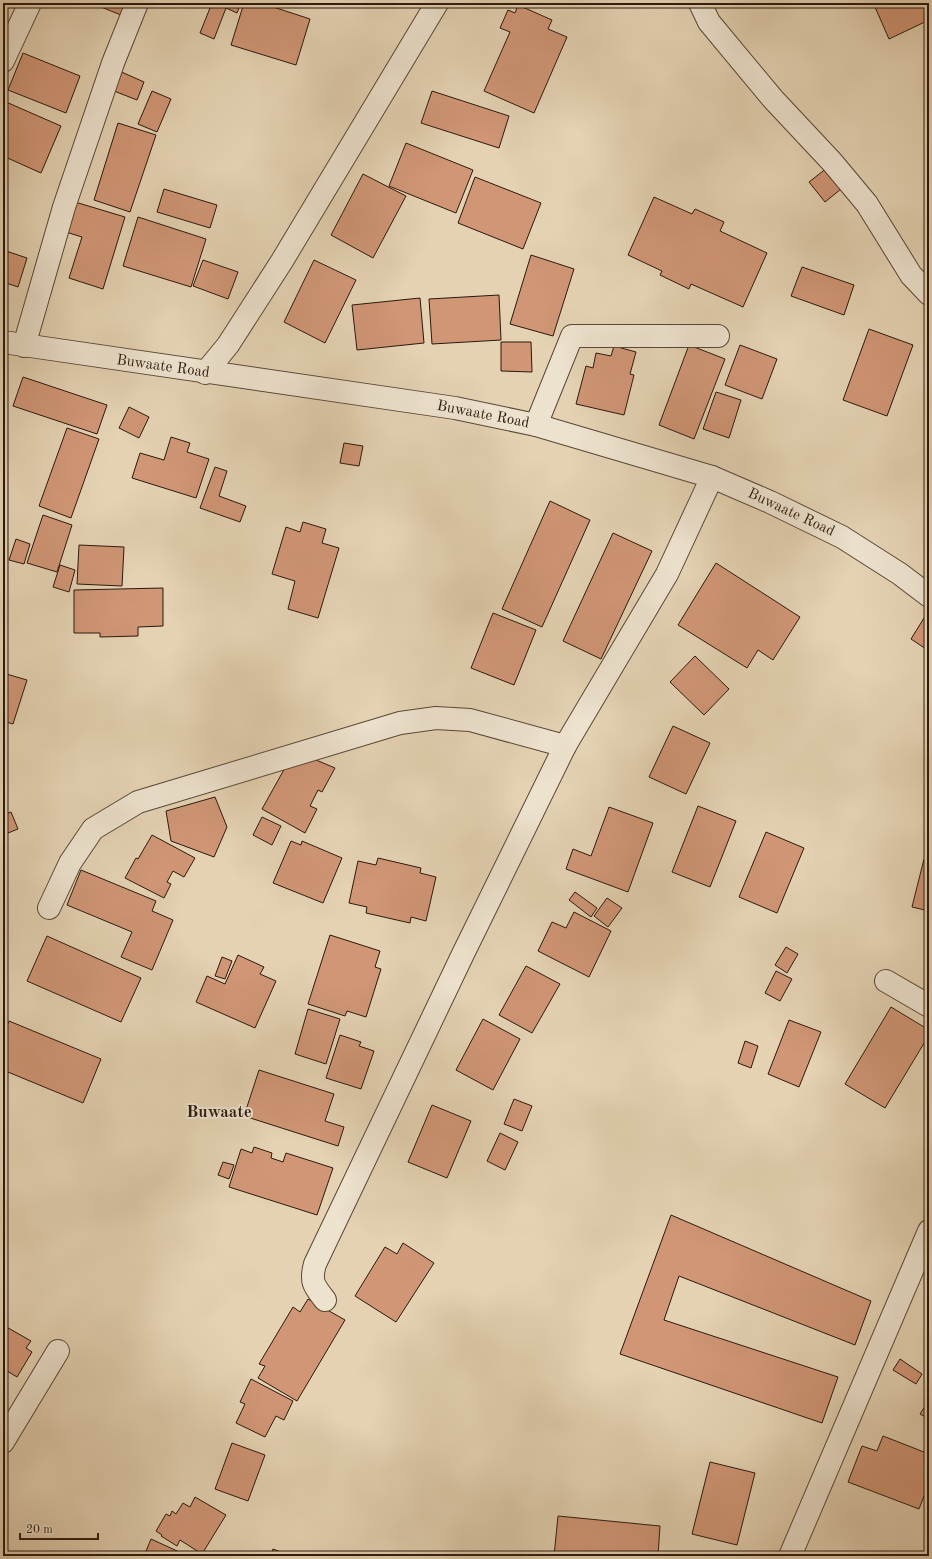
<svg xmlns="http://www.w3.org/2000/svg" width="932" height="1559" font-family="'Old Standard TT',serif">
	<rect width="100%" height="100%" fill="#e4d2b3"/>
	<filter id="stains"><feTurbulence type="fractalNoise" baseFrequency=".005" numOctaves="4"/><feColorMatrix values="0 0 0 0 .2 0 0 0 0 .09 0 0 0 0 .02 0 0 0 .5 -.17"/></filter>
	<radialGradient id="worn" r=".72"><stop offset=".6" stop-color="#630" stop-opacity="0"/><stop offset="1" stop-color="#630" stop-opacity=".3"/></radialGradient>
	<g fill="#d09676" stroke="#2b190c">
		<path d="M 91,3 L 126,3 L 121,15 Z"/>
		<path d="M 212,3 L 241,3 L 237,13 L 226,8 L 214,39 L 200,33 Z"/>
		<path d="M 244,3 L 261,3 L 310,19 L 296,65 L 231,45 Z"/>
		<path d="M 746,3 L 758,3 L 748,7 Z"/>
		<path d="M 884,3 L 927,3 L 929,8 L 929,20 L 889,39 L 875,7 Z"/>
		<path d="M 518,5 L 552,20 L 548,29 L 567,37 L 534,113 L 484,91 L 510,32 L 500,28 L 508,10 L 515,13 Z"/>
		<path d="M 23,53 L 80,76 L 66,113 L 8,90 Z"/>
		<path d="M 117,70 L 144,82 L 137,100 L 109,89 Z"/>
		<path d="M 152,91 L 171,99 L 157,132 L 138,124 Z"/>
		<path d="M 432,91 L 509,116 L 499,148 L 421,123 Z"/>
		<path d="M 6,102 L 61,126 L 41,173 L 3,156 L 3,108 Z"/>
		<path d="M 118,123 L 156,135 L 130,212 L 94,200 Z"/>
		<path d="M 406,143 L 473,170 L 456,213 L 389,186 Z"/>
		<path d="M 827,168 L 841,189 L 825,202 L 809,182 Z"/>
		<path d="M 363,174 L 406,196 L 373,258 L 331,235 Z"/>
		<path d="M 475,177 L 541,203 L 523,249 L 458,223 Z"/>
		<path d="M 164,189 L 217,205 L 210,228 L 157,212 Z"/>
		<path d="M 654,197 L 692,214 L 695,209 L 724,222 L 720,231 L 767,253 L 743,307 L 691,284 L 689,289 L 660,275 L 662,271 L 628,255 Z"/>
		<path d="M 75,202 L 125,217 L 103,289 L 69,278 L 82,237 L 66,232 Z"/>
		<path d="M 138,217 L 206,239 L 191,287 L 123,266 Z"/>
		<path d="M 3,250 L 27,258 L 18,287 L 3,282 Z"/>
		<path d="M 531,255 L 574,269 L 553,336 L 510,324 Z"/>
		<path d="M 203,260 L 238,272 L 228,299 L 193,286 Z"/>
		<path d="M 314,260 L 356,280 L 325,343 L 284,322 Z"/>
		<path d="M 802,267 L 854,285 L 844,315 L 791,296 Z"/>
		<path d="M 499,295 L 501,340 L 432,344 L 429,299 Z"/>
		<path d="M 420,298 L 424,343 L 357,350 L 352,305 Z"/>
		<path d="M 869,329 L 913,345 L 887,416 L 843,400 Z"/>
		<path d="M 501,342 L 531,342 L 532,372 L 501,371 Z"/>
		<path d="M 689,345 L 725,359 L 694,439 L 659,425 Z"/>
		<path d="M 740,345 L 777,359 L 762,399 L 725,385 Z"/>
		<path d="M 614,346 L 636,352 L 630,374 L 634,375 L 624,415 L 576,404 L 586,366 L 593,368 L 596,353 L 611,356 Z"/>
		<path d="M 23,377 L 107,405 L 97,434 L 13,406 Z"/>
		<path d="M 716,392 L 741,400 L 729,438 L 703,429 Z"/>
		<path d="M 129,407 L 149,417 L 139,438 L 119,428 Z"/>
		<path d="M 67,428 L 99,439 L 71,518 L 39,506 Z"/>
		<path d="M 171,437 L 190,443 L 187,452 L 209,459 L 196,498 L 132,478 L 140,453 L 164,460 Z"/>
		<path d="M 344,443 L 363,446 L 359,466 L 340,463 Z"/>
		<path d="M 215,467 L 227,471 L 219,496 L 246,506 L 240,522 L 200,508 Z"/>
		<path d="M 550,501 L 590,520 L 542,627 L 502,609 Z"/>
		<path d="M 43,515 L 72,525 L 57,572 L 27,563 Z"/>
		<path d="M 303,522 L 326,529 L 322,543 L 339,548 L 318,618 L 288,609 L 295,581 L 272,574 L 286,527 L 300,532 Z"/>
		<path d="M 613,533 L 652,551 L 601,659 L 563,641 Z"/>
		<path d="M 16,539 L 30,544 L 24,564 L 9,560 Z"/>
		<path d="M 79,545 L 124,547 L 122,586 L 77,584 Z"/>
		<path d="M 716,563 L 800,617 L 773,660 L 758,650 L 747,668 L 678,625 Z"/>
		<path d="M 60,565 L 75,570 L 69,592 L 53,587 Z"/>
		<path d="M 163,588 L 163,626 L 138,627 L 138,636 L 100,637 L 100,633 L 74,633 L 74,590 Z"/>
		<path d="M 493,613 L 536,630 L 514,685 L 471,668 Z"/>
		<path d="M 924,618 L 929,621 L 929,651 L 911,639 Z"/>
		<path d="M 695,656 L 729,689 L 704,715 L 670,682 Z"/>
		<path d="M 3,673 L 27,680 L 13,724 L 3,721 Z"/>
		<path d="M 673,726 L 710,743 L 686,794 L 649,777 Z"/>
		<path d="M 309,757 L 335,768 L 322,792 L 318,790 L 310,806 L 317,809 L 305,833 L 262,809 L 286,766 Z"/>
		<path d="M 215,797 L 227,827 L 214,857 L 171,841 L 166,811 Z"/>
		<path d="M 698,806 L 736,821 L 710,887 L 672,872 Z"/>
		<path d="M 609,807 L 653,823 L 628,892 L 566,869 L 573,849 L 591,856 Z"/>
		<path d="M 11,812 L 18,829 L 3,835 L 3,815 Z"/>
		<path d="M 262,817 L 281,826 L 272,845 L 253,835 Z"/>
		<path d="M 766,832 L 804,848 L 777,913 L 739,897 Z"/>
		<path d="M 152,835 L 195,858 L 184,877 L 173,871 L 167,882 L 171,884 L 164,898 L 125,878 L 136,858 L 138,859 Z"/>
		<path d="M 291,841 L 301,845 L 302,841 L 342,858 L 323,903 L 273,883 Z"/>
		<path d="M 378,858 L 421,868 L 420,873 L 436,877 L 426,921 L 411,917 L 410,923 L 366,913 L 367,907 L 349,903 L 358,861 L 376,865 Z"/>
		<path d="M 924,859 L 929,860 L 929,911 L 912,907 Z"/>
		<path d="M 81,870 L 156,901 L 152,911 L 173,920 L 152,970 L 121,957 L 132,932 L 67,905 Z"/>
		<path d="M 575,892 L 597,908 L 591,917 L 569,900 Z"/>
		<path d="M 607,898 L 622,908 L 608,927 L 594,916 Z"/>
		<path d="M 574,912 L 611,931 L 589,977 L 538,951 L 552,922 L 566,928 Z"/>
		<path d="M 330,935 L 380,951 L 375,967 L 381,969 L 366,1017 L 347,1011 L 345,1016 L 308,1004 Z"/>
		<path d="M 47,936 L 141,978 L 121,1022 L 27,981 Z"/>
		<path d="M 786,947 L 798,954 L 787,973 L 775,965 Z"/>
		<path d="M 238,955 L 264,967 L 260,974 L 276,981 L 255,1028 L 196,1002 L 207,976 L 225,984 Z"/>
		<path d="M 222,957 L 232,961 L 225,979 L 215,976 Z"/>
		<path d="M 526,966 L 560,984 L 532,1033 L 499,1015 Z"/>
		<path d="M 776,971 L 792,979 L 780,1001 L 765,993 Z"/>
		<path d="M 891,1007 L 929,1030 L 929,1035 L 885,1108 L 845,1084 Z"/>
		<path d="M 308,1009 L 340,1019 L 326,1064 L 295,1054 Z"/>
		<path d="M 483,1019 L 520,1039 L 493,1090 L 456,1070 Z"/>
		<path d="M 789,1020 L 821,1032 L 799,1087 L 768,1074 Z"/>
		<path d="M 9,1021 L 101,1059 L 83,1103 L 3,1070 L 3,1035 Z"/>
		<path d="M 340,1035 L 361,1042 L 359,1046 L 374,1051 L 361,1089 L 326,1078 Z"/>
		<path d="M 745,1041 L 758,1046 L 751,1068 L 738,1063 Z"/>
		<path d="M 259,1070 L 334,1094 L 325,1121 L 344,1127 L 338,1146 L 244,1116 Z"/>
		<path d="M 514,1099 L 532,1106 L 522,1131 L 504,1124 Z"/>
		<path d="M 432,1105 L 471,1121 L 447,1178 L 408,1162 Z"/>
		<path d="M 500,1133 L 518,1142 L 505,1170 L 487,1161 Z"/>
		<path d="M 254,1147 L 272,1153 L 271,1158 L 283,1162 L 286,1153 L 333,1168 L 317,1215 L 229,1187 L 241,1149 L 252,1153 Z"/>
		<path d="M 223,1162 L 234,1165 L 229,1179 L 218,1175 Z"/>
		<path d="M 671,1215 L 871,1301 L 855,1345 L 679,1276 L 664,1320 L 838,1377 L 822,1423 L 620,1354 Z"/>
		<path d="M 403,1243 L 434,1263 L 396,1322 L 355,1296 L 385,1247 L 397,1254 Z"/>
		<path d="M 308,1299 L 345,1320 L 297,1401 L 258,1378 L 265,1366 L 259,1364 L 293,1307 L 300,1312 Z"/>
		<path d="M 3,1325 L 31,1341 L 26,1348 L 32,1352 L 17,1377 L 7,1371 L 3,1378 Z"/>
		<path d="M 900,1359 L 922,1374 L 916,1384 L 893,1370 Z"/>
		<path d="M 251,1379 L 293,1401 L 284,1420 L 276,1416 L 265,1437 L 236,1423 L 245,1404 L 240,1402 Z"/>
		<path d="M 929,1400 L 929,1419 L 920,1414 Z"/>
		<path d="M 883,1436 L 929,1454 L 929,1483 L 919,1509 L 848,1482 L 862,1446 L 877,1451 Z"/>
		<path d="M 232,1443 L 265,1455 L 248,1501 L 215,1489 Z"/>
		<path d="M 710,1462 L 755,1473 L 737,1545 L 692,1534 Z"/>
		<path d="M 195,1497 L 226,1515 L 202,1554 L 180,1540 L 177,1546 L 161,1536 L 162,1535 L 156,1531 L 166,1514 L 170,1516 L 172,1511 L 176,1514 L 183,1503 L 190,1507 Z"/>
		<path d="M 558,1516 L 660,1526 L 658,1556 L 554,1556 Z"/>
		<path d="M 151,1539 L 188,1556 L 144,1556 Z"/>
		<path d="M 273,1549 L 291,1556 L 270,1556 Z"/>
	</g>
	<g fill="none" stroke-linecap="round" stroke-linejoin="round">
		<defs>
			<g id="minor">
				<path d="M 700,3 L 709,22 L 773,99 L 832,162 L 867,204 L 911,275 L 929,294"/>
				<path d="M 3,61 L 30,3"/>
				<path d="M 3,342 L 455,408 L 536,425 L 712,477 L 770,502 L 842,537 L 900,574 L 929,596"/>
				<path d="M 24,346 L 64,207 L 113,63 L 137,3"/>
				<path d="M 205,373 L 228,345 L 282,261 L 437,3"/>
				<path d="M 536,425 L 572,336 L 718,336"/>
				<path d="M 49,908 L 70,863 L 93,829 L 138,802 L 400,723 L 436,718 L 470,720 L 565,746"/>
				<path d="M 886,981 L 929,1006"/>
				<path d="M 325,1300 C 314,1286 310,1282 315,1264 L 463,954 L 565,746 L 667,574 L 712,477"/>
				<path d="M 3,1442 L 58,1351"/>
				<path d="M 790,1556 L 929,1231"/>
			</g>
		</defs>
		<use href="#minor" stroke="#594736" stroke-width="24"/>
		<use href="#minor" stroke="#ede2ce" stroke-width="22"/>
	</g>
	<g text-anchor="middle" dominant-baseline="central" stroke-width="4" stroke-linejoin="round" paint-order="stroke">
		<g font-size="15" fill="#2b190c" stroke="#ede2ce">
			<text transform="translate(163 367) rotate(8)">Buwaate Road</text>
			<text transform="translate(483 415) rotate(11)">Buwaate Road</text>
			<text transform="translate(791 513) rotate(25)">Buwaate Road</text>
		</g>
		<g font-size="17" font-weight="bold" fill="#2b190c" stroke="#ede2ce">
			<text x="219" y="1112">Buwaate</text>
		</g>
	</g>
	<rect width="932" height="1559" fill="none" stroke="#e4d2b3" stroke-width="16"/>
	<rect x="4" y="4" width="924" height="1551" fill="none" stroke="#2b190c" stroke-width="2"/>
	<rect x="8" y="8" width="916" height="1543" fill="none" stroke="#2b190c"/>
	<path d="M20 1533v6h78v-6" fill="none" stroke="#2b190c" stroke-width="2"/>
	<text x="26" y="1533" font-size="12" fill="#2b190c" stroke="#ede2ce" stroke-width="3" paint-order="stroke">20 m</text>
	<rect width="100%" height="100%" filter="url(#stains)"/>
	<rect width="100%" height="100%" fill="url(#worn)"/>
</svg>
